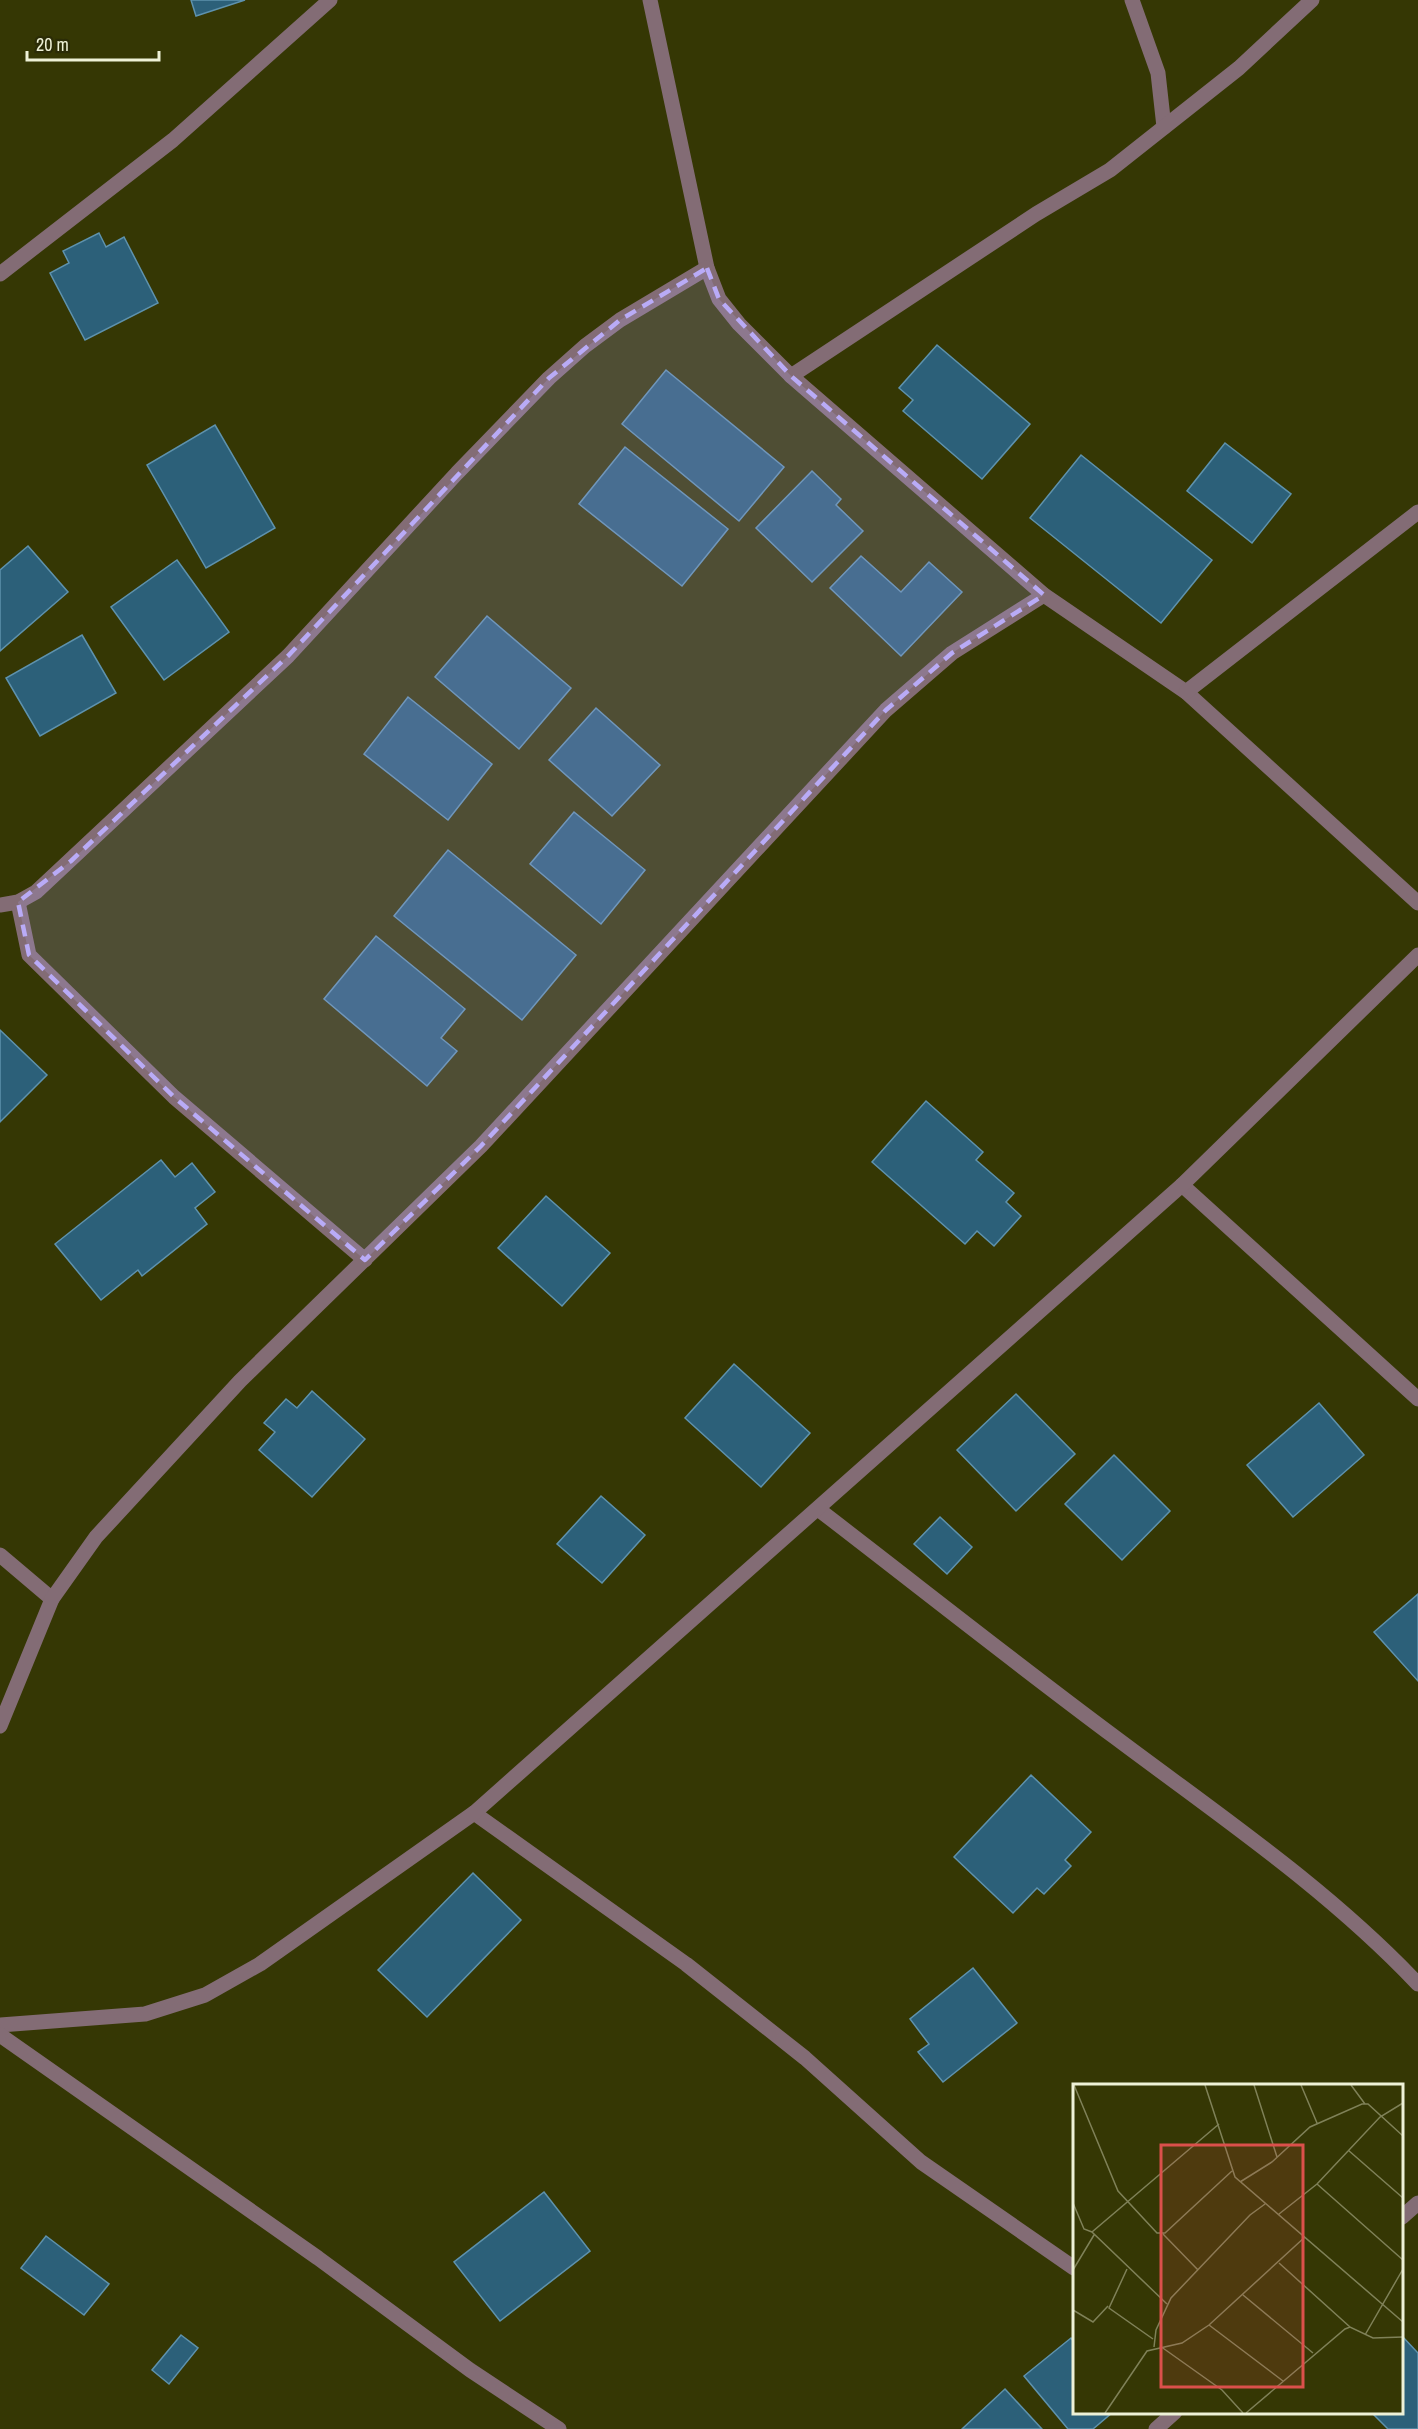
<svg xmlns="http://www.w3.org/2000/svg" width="1418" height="2429" font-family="'Archivo Narrow',sans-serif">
	<rect width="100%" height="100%" fill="#353704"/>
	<g fill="#2c6079" stroke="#5e92ad" stroke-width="1.5">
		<path d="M 191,0 L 245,0 L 196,16 Z"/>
		<path d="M 99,233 L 106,247 L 124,237 L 158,303 L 85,340 L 50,273 L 69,263 L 63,251 Z"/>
		<path d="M 937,345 L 1030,424 L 982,479 L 903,411 L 913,400 L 899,388 Z"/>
		<path d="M 666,370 L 784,467 L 739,521 L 622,424 Z"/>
		<path d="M 215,425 L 275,528 L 206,568 L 147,465 Z"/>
		<path d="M 1225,443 L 1291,494 L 1252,543 L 1187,491 Z"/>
		<path d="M 625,447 L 728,529 L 682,586 L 579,504 Z"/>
		<path d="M 1081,455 L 1212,560 L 1161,623 L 1030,518 Z"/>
		<path d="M 812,471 L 841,499 L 836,505 L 863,531 L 812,582 L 756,528 Z"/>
		<path d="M 28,546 L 68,592 L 0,651 L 0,570 Z"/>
		<path d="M 861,556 L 901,592 L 929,562 L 962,592 L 901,656 L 830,588 Z"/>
		<path d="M 177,560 L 229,632 L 164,680 L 111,607 Z"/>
		<path d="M 487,616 L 571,688 L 519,749 L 435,677 Z"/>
		<path d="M 82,635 L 116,693 L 40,736 L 6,678 Z"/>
		<path d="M 408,697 L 492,764 L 448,820 L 364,754 Z"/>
		<path d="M 596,708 L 660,765 L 612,816 L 549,760 Z"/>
		<path d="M 574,812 L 645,870 L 601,924 L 530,864 Z"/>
		<path d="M 448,850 L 576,955 L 522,1020 L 394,916 Z"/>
		<path d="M 376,936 L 465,1009 L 441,1038 L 457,1051 L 427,1086 L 324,999 Z"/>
		<path d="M 0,1030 L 47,1075 L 0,1122 Z"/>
		<path d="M 926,1101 L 983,1152 L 976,1160 L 1014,1193 L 1006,1202 L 1021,1216 L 994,1246 L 977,1231 L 965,1244 L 872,1162 Z"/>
		<path d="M 161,1160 L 175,1177 L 192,1163 L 215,1192 L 195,1208 L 207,1224 L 142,1276 L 138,1270 L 101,1300 L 55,1244 Z"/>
		<path d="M 546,1196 L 610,1253 L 562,1306 L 498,1248 Z"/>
		<path d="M 734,1364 L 810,1433 L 761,1487 L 685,1418 Z"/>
		<path d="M 312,1391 L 365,1439 L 312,1497 L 259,1450 L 275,1432 L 264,1423 L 286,1399 L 297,1408 Z"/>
		<path d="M 1016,1394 L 1075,1454 L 1016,1511 L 957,1450 Z"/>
		<path d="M 1319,1403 L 1364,1455 L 1293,1517 L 1247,1465 Z"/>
		<path d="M 1114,1455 L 1170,1511 L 1122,1560 L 1065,1504 Z"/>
		<path d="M 601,1496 L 645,1535 L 602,1583 L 557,1544 Z"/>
		<path d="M 940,1517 L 972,1547 L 947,1574 L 914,1544 Z"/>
		<path d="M 1418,1594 L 1418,1681 L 1374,1632 Z"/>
		<path d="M 1031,1775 L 1091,1832 L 1065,1860 L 1071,1866 L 1044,1894 L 1037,1888 L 1013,1913 L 954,1857 Z"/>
		<path d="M 473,1873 L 521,1920 L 427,2017 L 378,1970 Z"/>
		<path d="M 973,1968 L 1017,2023 L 943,2082 L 918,2052 L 929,2044 L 910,2019 Z"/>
		<path d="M 544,2192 L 590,2251 L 500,2321 L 454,2262 Z"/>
		<path d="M 46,2236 L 109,2284 L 84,2315 L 21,2268 Z"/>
		<path d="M 181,2335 L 198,2348 L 169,2384 L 152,2370 Z"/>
		<path d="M 1402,2336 L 1418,2353 L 1418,2429 L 1388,2429 L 1371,2412 L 1402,2412 Z"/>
		<path d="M 1071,2338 L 1074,2342 L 1074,2412 L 1113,2412 L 1093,2429 L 1068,2429 L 1024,2376 Z"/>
		<path d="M 1005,2389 L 1042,2429 L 962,2429 Z"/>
	</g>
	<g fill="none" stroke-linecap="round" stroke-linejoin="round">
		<g stroke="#836c75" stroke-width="15">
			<path d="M 650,0 L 707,268 L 719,299 L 739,324 L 791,376 L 1044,595 L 1186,692 L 1418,903"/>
			<path d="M 1132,0 L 1158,73 L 1164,127"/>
			<path d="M 0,274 L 173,140 L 330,0"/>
			<path d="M 791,376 L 1036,214 L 1110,170 L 1239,68 L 1312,0"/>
			<path d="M 1186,692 L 1418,512"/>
			<path d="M 18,902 L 29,955 L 174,1097 L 365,1260"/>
			<path d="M 0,905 L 18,902 L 36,892 L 288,656 L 457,473 L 549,378 L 585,346 L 620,320 L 707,268"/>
			<path d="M 1182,1185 L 1418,1399"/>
			<path d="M 818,1509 C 917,1585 1015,1663 1116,1738 C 1220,1816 1328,1889 1418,1984"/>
			<path d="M 0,1555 L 52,1599"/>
			<path d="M 0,1726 L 52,1599 L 96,1537 L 240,1381 L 481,1146 L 886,710 L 952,653 L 1044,595"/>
			<path d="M 474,1813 L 686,1964 L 805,2058 L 921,2162 L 1074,2268"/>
			<path d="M 0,2025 L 145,2014 L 205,1995 L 260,1964 L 474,1813 L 1182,1185 L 1418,955"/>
			<path d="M 0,2035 L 318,2258 L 470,2370 L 559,2429"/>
			<path d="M 1402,2217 L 1418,2203"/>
			<path d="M 1156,2429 L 1175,2412"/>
		</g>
	</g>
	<path fill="#b9abf7" fill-opacity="0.2" stroke="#b9abf7" stroke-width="4.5" stroke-dasharray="12 8" stroke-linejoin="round" d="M 707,268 L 719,299 L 791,376 L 1044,595 L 952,653 L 886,710 L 481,1146 L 365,1260 L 174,1097 L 29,955 L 18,902 L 71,861 L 288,656 L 549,378 L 620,320 Z"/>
	<g transform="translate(1073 2084)">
		<rect width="330" height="330" fill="#353704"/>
		<path fill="none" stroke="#7f8158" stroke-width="1.5" d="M 1,1 L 45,107 L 84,149 L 92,149 L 159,87M 132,1 L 162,93 L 330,238M 181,1 L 204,73M 228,1 L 244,39M 278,1 L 292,20M 275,66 L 330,114M 167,98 L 199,78 L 237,43 L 289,20 L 295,20 L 330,52M 244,100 L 330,176M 0,119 L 11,145 L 19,148M 206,130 L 244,100 L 307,33 L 330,19M 90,150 L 125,186M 206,179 L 277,243M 54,185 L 36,224 L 80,255M 0,186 L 21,151M 170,211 L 240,269M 94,220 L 19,148 L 146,40M 0,226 L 20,238 L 35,222M 136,241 L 210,297M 292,251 L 330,185M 87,262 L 149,306 L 170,329M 81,263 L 83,246 L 98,214 L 177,131 L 192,120M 32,329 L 74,267 L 109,259 L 136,241 L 232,153M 173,329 L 272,245 L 277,243 L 300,254 L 330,253"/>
		<path fill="#db504b" fill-opacity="0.15" stroke="#db504b" stroke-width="3" d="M 88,61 L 230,61 L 230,303 L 88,303 Z"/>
		<rect width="330" height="330" fill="none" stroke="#eef1d7" stroke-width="3"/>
	</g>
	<path d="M27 51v9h132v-9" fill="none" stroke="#eef1d7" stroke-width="3"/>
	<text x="36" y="51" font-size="18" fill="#eef1d7" stroke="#2b2c07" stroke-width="4.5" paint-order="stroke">20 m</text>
</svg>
